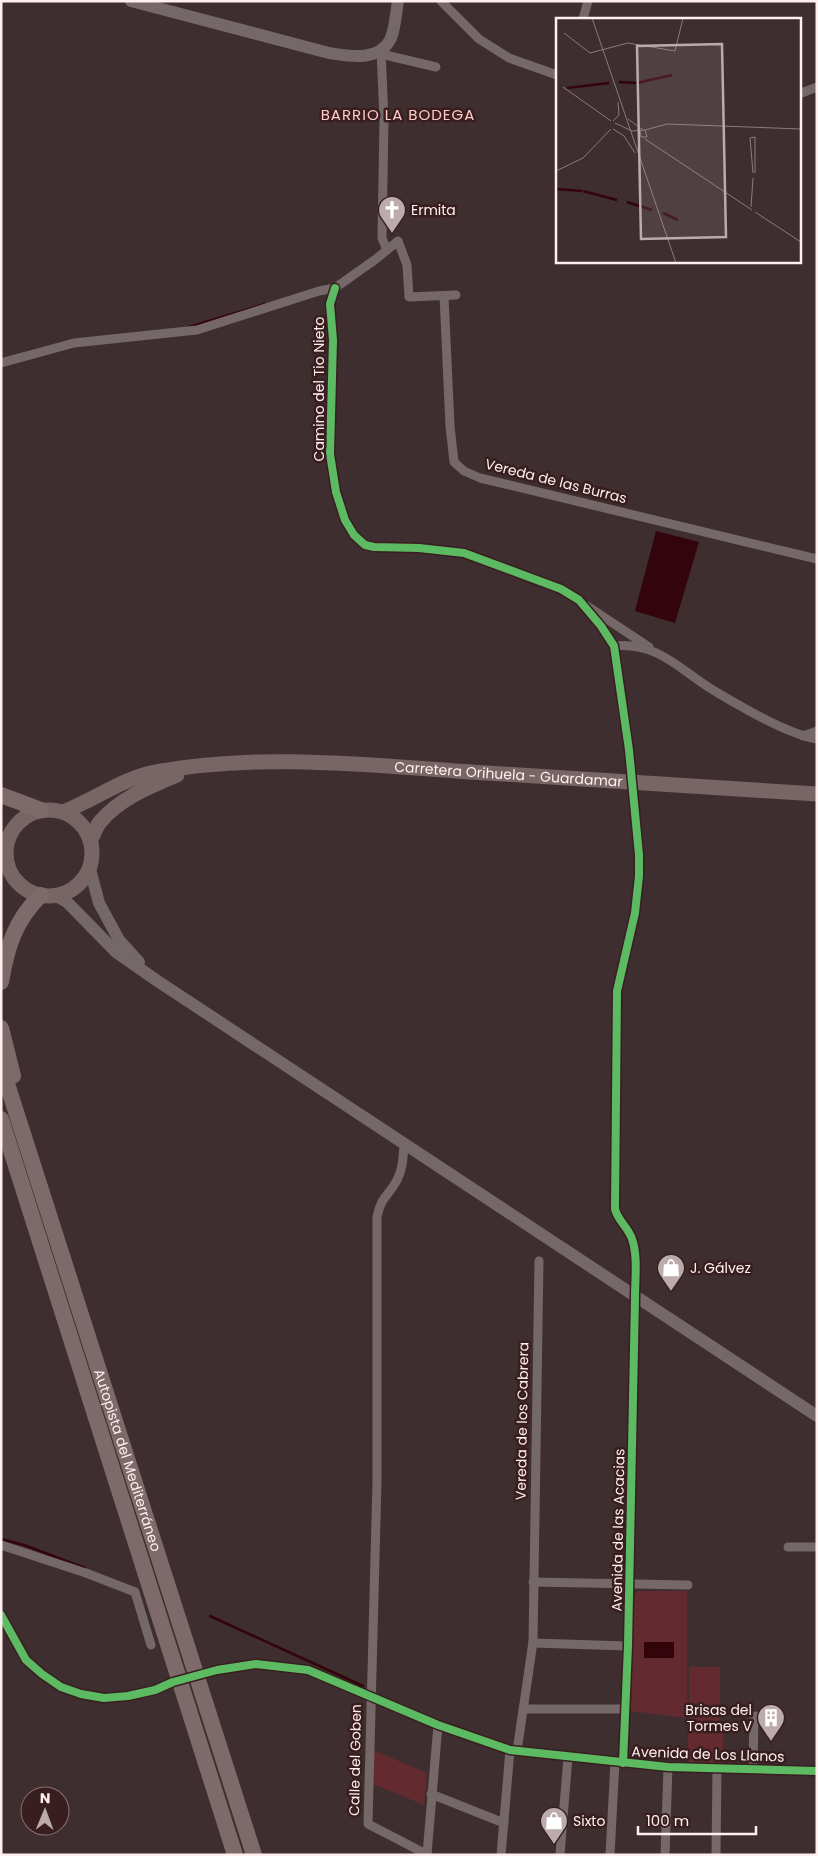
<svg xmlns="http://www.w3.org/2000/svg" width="818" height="1856" font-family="Poppins,sans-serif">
	<rect width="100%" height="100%" fill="#3e2e2f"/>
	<g fill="#632b30">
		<path d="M 637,1591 L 687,1591 L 687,1718 L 631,1711 L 634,1595 Z"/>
		<rect x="689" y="1667" width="31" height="55"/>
		<path d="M 688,1723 L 723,1724 L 723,1763 L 688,1763 Z"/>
		<path d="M 373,1750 L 427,1773 L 424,1805 L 373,1784 Z"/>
	</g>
	<g fill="#33040c">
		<path d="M 656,531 L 699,542 L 675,623 L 635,611 Z"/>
		<rect x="644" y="1642" width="30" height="16"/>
	</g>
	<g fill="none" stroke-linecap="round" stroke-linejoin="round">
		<g stroke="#33040c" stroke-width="2.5">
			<path d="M 189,327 L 265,304"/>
			<path d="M 1,1539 L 24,1545 L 85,1568"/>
			<path d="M 210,1616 L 363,1686"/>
		</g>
		<g stroke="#756868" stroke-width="9">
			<path d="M 441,1 L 479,39 L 509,58 L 557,75"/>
			<path d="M 583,19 L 588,1"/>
			<path d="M 381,50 L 384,119 L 382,238 L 387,250"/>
			<path d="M 381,54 L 436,67"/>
			<path d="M 799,94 L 817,87"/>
			<path d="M 335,288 L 330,304 L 333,340 L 330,454 L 336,492 L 345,520 L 354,535 L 365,545 L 374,547 L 419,548 L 464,553 L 561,589 L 579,600 L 601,626 L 614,646 L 629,750 L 639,855 L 639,876 L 635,913 L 617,991 L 615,1209 C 618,1221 628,1227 632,1239 C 638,1256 635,1279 635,1298 L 628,1646 L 623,1763"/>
			<path d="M 444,296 L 450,426 L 454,462 L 464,471 L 480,478 L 817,559"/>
			<path d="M 1,363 L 74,343 L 197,330 L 319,291 L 335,288 L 376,259 L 398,241 L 407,265 L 409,297 L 456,295"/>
			<path d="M 587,606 L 649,647"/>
			<path d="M 614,646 C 658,642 679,669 713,690 C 740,706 787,734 817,739"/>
			<path d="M 803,736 L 817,731"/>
			<path d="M 404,1145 C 403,1157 403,1169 397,1180 C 389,1196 381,1196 377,1217 L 377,1482 L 368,1824 L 428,1855"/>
			<path d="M 1,1545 L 86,1573 L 135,1592 L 151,1645"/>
			<path d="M 788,1547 L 817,1547"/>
			<path d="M 533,1582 L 688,1585"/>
			<path d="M 1,1615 L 26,1660 L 42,1674 L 61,1687 L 81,1694 L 104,1698 L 128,1696 L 155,1690 L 173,1682 L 217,1670 L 256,1664 L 308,1670 L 438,1725 L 510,1750 L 668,1767 L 817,1771"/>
			<path d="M 533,1643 L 628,1646"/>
			<path d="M 523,1709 L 625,1709"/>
			<path d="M 517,1751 L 533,1642 L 539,1261"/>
			<path d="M 753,1769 L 754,1716 L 780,1717"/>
			<path d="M 431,1794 L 504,1823"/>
			<path d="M 427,1854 L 438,1725"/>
			<path d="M 501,1855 L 510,1750"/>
			<path d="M 560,1855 L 568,1757"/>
			<path d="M 610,1855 L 615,1762"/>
			<path d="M 665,1855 L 668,1767"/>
			<path d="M 716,1855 L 717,1768"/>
		</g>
		<g stroke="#756868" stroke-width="12">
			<path d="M 131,1 L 329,53 C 349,56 378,62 390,40 C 395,31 396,12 398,1"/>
			<path d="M 90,869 L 99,903 L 119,940 L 139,962"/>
			<path d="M 56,896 L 67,902 L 116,952 L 156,980 L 817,1416"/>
		</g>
		<g stroke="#786566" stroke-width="15">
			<circle cx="49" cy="853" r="43"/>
			<path id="s1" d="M 63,812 C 94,800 123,778 155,772 C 265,752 376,766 487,773 C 597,780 707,787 817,794"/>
			<path d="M 91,839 C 94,834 96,827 100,822 C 119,799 150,786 177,775"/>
		</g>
		<g stroke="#7f6a6b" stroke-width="16">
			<path d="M 1,795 L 41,810"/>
			<path d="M 1,982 C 7,947 15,920 41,895"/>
			<path d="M 1,1028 L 13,1076"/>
			<path id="s2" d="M 1,1065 L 254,1855"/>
			<path d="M 1,1119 L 235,1855"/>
		</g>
		<defs>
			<g id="cycleway">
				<path d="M 335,288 L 330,304 L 333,340 L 330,454 L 336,492 L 345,520 L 354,535 L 365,545 L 374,547 L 419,548 L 464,553 L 561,589 L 579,600 L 601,626 L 614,646 L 629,750 L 639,855 L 639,876 L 635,913 L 617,991 L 615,1209 C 618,1221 628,1227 632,1239 C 638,1256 635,1279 635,1298 L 628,1646 L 623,1763"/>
				<path d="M 1,1615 L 26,1660 L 42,1674 L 61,1687 L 81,1694 L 104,1698 L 128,1696 L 155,1690 L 173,1682 L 217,1670 L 256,1664 L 308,1670 L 438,1725 L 510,1750 L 668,1767 L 817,1771"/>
			</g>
		</defs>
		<use href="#cycleway" stroke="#391e1f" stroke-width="11"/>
		<use href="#cycleway" stroke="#5cba63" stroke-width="8"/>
	</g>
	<defs>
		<symbol id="church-pin" viewBox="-11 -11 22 30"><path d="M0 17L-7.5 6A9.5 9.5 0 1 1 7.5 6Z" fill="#bbabac" stroke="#391e1f"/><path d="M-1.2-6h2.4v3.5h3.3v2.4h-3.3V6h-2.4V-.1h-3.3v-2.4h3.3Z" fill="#fff"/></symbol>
		<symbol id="shop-pin" viewBox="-11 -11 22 30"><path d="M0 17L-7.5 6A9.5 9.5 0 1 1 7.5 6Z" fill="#bbabac" stroke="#391e1f"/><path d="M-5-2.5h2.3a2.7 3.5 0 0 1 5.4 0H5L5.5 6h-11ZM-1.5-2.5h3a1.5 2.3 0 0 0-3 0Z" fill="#fff"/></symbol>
		<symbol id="building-pin" viewBox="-11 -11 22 30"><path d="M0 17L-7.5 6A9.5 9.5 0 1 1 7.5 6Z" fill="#bbabac" stroke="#391e1f"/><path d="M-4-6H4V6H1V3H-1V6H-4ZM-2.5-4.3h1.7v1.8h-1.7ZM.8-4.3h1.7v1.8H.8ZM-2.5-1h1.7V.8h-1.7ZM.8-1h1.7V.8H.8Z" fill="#fff"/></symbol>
	</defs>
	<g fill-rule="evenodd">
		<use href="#church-pin" x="376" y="194" width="32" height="43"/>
		<use href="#shop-pin" x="655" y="1252" width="32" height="43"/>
		<use href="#building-pin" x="755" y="1702" width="32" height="43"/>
		<use href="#shop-pin" x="538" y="1805" width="32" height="43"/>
	</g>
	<g text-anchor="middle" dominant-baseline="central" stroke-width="5" stroke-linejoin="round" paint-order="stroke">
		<g font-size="14" fill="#ffefef" stroke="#391e1f" text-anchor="start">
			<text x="411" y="210">Ermita</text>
			<text x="690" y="1268">J. Gálvez</text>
			<text x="752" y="1710" text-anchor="end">Brisas del<tspan x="752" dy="16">Tormes V</tspan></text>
			<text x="573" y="1821">Sixto</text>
		</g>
		<g font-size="14" fill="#ffefef" stroke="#391e1f">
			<text transform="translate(319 389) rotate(-90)">Camino del Tio Nieto</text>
			<text transform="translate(556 481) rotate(14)">Vereda de las Burras</text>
			<text stroke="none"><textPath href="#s1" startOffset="455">Carretera Orihuela - Guardamar</textPath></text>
			<text transform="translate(522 1421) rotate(-89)">Vereda de los Cabrera</text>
			<text stroke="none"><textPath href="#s2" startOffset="415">Autopista del Mediterráneo</textPath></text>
			<text transform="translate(618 1530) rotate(-89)">Avenida de las Acacias</text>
			<text transform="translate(708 1754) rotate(2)">Avenida de Los Llanos</text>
			<text transform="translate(355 1760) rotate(-89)">Calle del Goben</text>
		</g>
		<g font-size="15" letter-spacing="1" fill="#fdc9c9" stroke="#391e1f">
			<text x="398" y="114">BARRIO LA BODEGA</text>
		</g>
	</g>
	<g transform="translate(556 18)">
		<rect width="245" height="245" fill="#3e2e2f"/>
		<path fill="none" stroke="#33040c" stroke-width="2.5" d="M 63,64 L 81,65 L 116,57M 11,70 L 53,65M 0,171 L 26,173M 27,173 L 61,182M 71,184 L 96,192M 107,195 L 122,202"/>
		<path fill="none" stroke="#8b7b7c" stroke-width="1" d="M 36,0 L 120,245M 8,15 L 34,35 L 72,25 L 119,33 L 127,0M 7,69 L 55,103M 72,101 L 87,112M 57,103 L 63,97 L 62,84M 59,105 L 76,113 L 89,112 L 91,119 L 85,119 L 84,113M 57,111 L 68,118 L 79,135M 89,112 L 111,106 L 245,111M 89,121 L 196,192M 0,153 L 27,140 L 55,111M 197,155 L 194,120 L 199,119 L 199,155M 195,189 L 197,160M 199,194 L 245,224"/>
		<path fill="#bbabac" fill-opacity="0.15" stroke="#bbabac" stroke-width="2.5" d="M 166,26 L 170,219 L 85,221 L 81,28 Z"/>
		<rect width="245" height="245" fill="none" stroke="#ffefef" stroke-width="2.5"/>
	</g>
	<rect width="818" height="1856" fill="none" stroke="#ffefef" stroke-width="5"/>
	<g transform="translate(45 1811) rotate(1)"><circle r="24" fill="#391e1f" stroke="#887272"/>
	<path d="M0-4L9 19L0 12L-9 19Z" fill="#bbabac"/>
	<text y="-8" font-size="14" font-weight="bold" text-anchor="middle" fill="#ffefef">N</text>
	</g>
	<path d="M638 1826v8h118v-8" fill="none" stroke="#ffefef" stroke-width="2.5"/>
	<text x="646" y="1826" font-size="15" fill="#ffefef" stroke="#391e1f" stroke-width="4" paint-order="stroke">100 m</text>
</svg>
